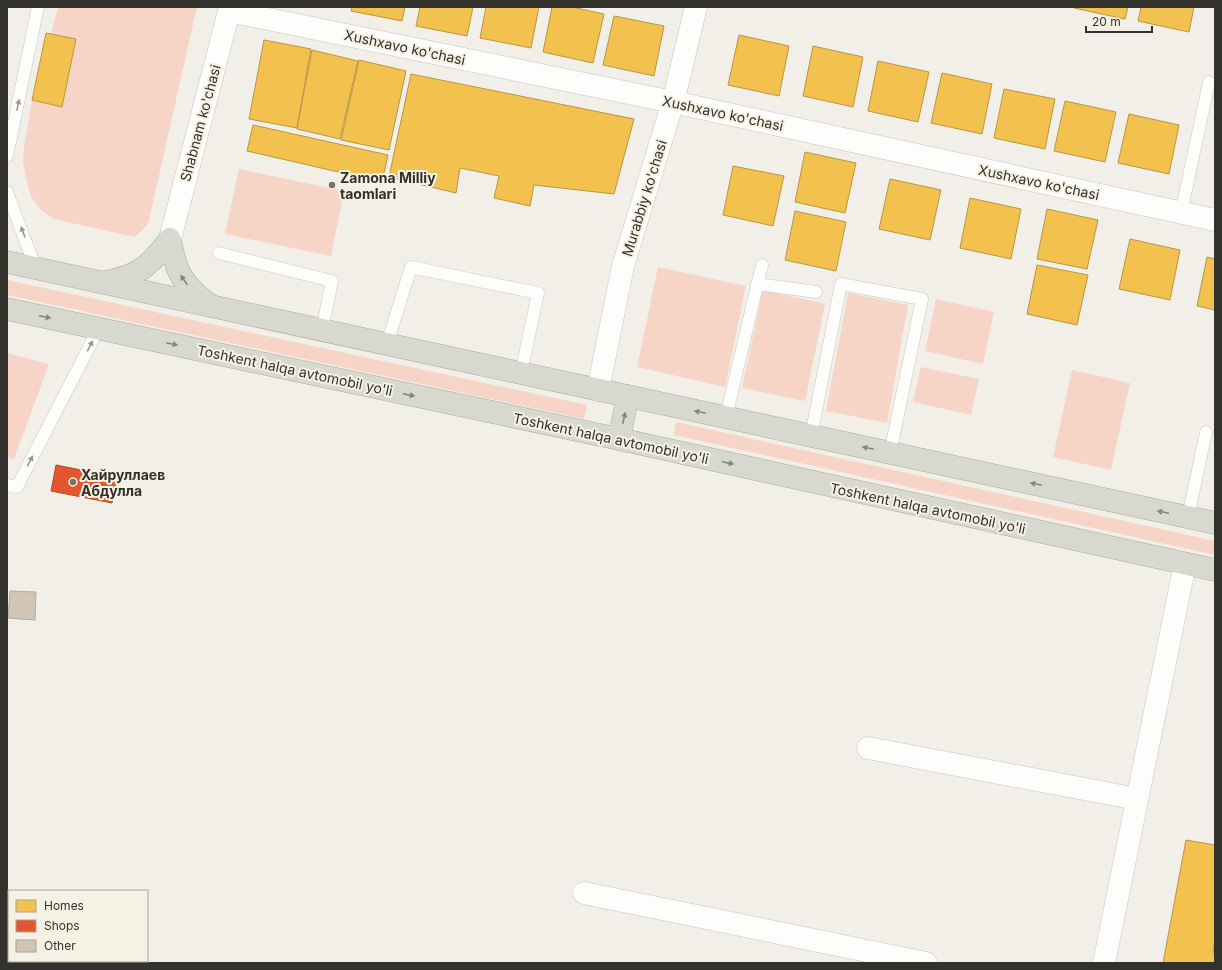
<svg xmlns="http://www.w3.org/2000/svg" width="1222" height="970" font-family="Inter,sans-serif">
	<rect width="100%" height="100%" fill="#f1efe8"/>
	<g fill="#f7d5c6">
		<path d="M 58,7 L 197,7 L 148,224 L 135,237 L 54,219 L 41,210 L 31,197 L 26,178 L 23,162 L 24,146 L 32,100 L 62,106 L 51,34 Z"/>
		<path d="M 239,169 L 344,191 L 331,256 L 225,234 Z"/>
		<path d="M 658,267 L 746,286 L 725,387 L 637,367 Z"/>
		<path d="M 7,280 L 587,405 L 584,419 L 7,295 Z"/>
		<path d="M 763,290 L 825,304 L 805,401 L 742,388 Z"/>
		<path d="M 848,293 L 908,305 L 887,423 L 826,411 Z"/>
		<path d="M 936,299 L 994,312 L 983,364 L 925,351 Z"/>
		<path d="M 7,353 L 49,364 L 14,459 L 7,457 Z"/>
		<path d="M 921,367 L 979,379 L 971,415 L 913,402 Z"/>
		<path d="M 1072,370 L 1130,383 L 1111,470 L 1053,457 Z"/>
		<path d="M 676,422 L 1215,541 L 1215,555 L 674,435 Z"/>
	</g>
	<g fill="#f2c14e" stroke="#b99644">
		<path d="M 352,7 L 405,7 L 402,21 L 351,11 Z"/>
		<path d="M 420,7 L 473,7 L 467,36 L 416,26 Z"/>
		<path d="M 486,7 L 539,7 L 531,48 L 480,38 Z"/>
		<path d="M 552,7 L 572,7 L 604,14 L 593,63 L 543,52 Z"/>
		<path d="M 1075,7 L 1128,7 L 1125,19 L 1074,8 Z"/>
		<path d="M 1141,7 L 1194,7 L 1189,32 L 1138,21 Z"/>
		<path d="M 614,16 L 664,26 L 654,76 L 603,65 Z"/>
		<path d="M 46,33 L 76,39 L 62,107 L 32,100 Z"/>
		<path d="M 739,35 L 789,46 L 779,96 L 728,85 Z"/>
		<path d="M 264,40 L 311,49 L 297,128 L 249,119 Z"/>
		<path d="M 813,46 L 863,57 L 853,107 L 803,96 Z"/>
		<path d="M 312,50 L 358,61 L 340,139 L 297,129 Z"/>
		<path d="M 359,60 L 406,71 L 389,150 L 341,140 Z"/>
		<path d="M 878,61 L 929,72 L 918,122 L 868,111 Z"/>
		<path d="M 942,73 L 992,84 L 982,134 L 931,123 Z"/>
		<path d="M 411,74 L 634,119 L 614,194 L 534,185 L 530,206 L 494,198 L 499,176 L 460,168 L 456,193 L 389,177 Z"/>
		<path d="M 1004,89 L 1055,99 L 1045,149 L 994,138 Z"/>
		<path d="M 1065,101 L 1116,112 L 1105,162 L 1054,151 Z"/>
		<path d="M 1129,114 L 1179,125 L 1169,174 L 1118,163 Z"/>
		<path d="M 253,125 L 388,155 L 382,182 L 247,151 Z"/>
		<path d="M 805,152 L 856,163 L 845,213 L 795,202 Z"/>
		<path d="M 733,166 L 784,176 L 773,226 L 723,215 Z"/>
		<path d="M 890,179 L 941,190 L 930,240 L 879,229 Z"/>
		<path d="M 970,198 L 1021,209 L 1011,259 L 960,248 Z"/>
		<path d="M 1047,209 L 1098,220 L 1087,269 L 1037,259 Z"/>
		<path d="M 795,211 L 846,222 L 836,271 L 785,260 Z"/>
		<path d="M 1130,239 L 1180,250 L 1170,300 L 1119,289 Z"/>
		<path d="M 1207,257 L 1215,259 L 1215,310 L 1197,306 Z"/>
		<path d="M 1037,265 L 1088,275 L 1077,325 L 1027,314 Z"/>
		<path d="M 1186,840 L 1215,845 L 1215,938 L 1213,953 L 1215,954 L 1215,963 L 1163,963 Z"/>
	</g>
	<path fill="#e4572e" stroke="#af4c2d" d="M 56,465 L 117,477 L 112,503 L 51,491 Z"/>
	<path fill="#d3c5b3" stroke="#aeaca7" d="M 10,591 L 36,592 L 35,620 L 8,618 Z"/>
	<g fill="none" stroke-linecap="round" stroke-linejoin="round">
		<defs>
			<g id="lane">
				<path d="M 7,156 L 38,7"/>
				<path d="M 7,192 L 36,269"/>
				<path d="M 1181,213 L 1209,82"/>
				<path d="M 219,253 L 332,281 L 322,330"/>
				<path d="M 757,284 L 816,292"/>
				<path d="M 387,344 L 411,267 L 538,293 L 521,373"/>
				<path d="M 726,417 L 762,265"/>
				<path d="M 811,436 L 841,284 L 922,299 L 890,453"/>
				<path d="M 7,485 L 17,487 L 99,328"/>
				<path d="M 1188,517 L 1206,432"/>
			</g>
			<g id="street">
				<path d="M 229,11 L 673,102 L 1215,220"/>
				<path d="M 598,390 L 623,266 L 673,102 L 696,7"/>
				<path d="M 868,748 L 1137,799"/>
				<path d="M 584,893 L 926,963"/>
				<path d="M 1104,963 L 1185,564"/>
			</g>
			<path id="secondary" d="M 170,239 L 230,7"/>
			<g id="highway">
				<path d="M 7,262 L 1215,523"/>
				<path d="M 104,282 C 137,277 150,266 170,239 C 176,274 183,285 211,306"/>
				<path d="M 7,309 L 619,439 L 1215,570"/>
				<path d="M 619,439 L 628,396"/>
			</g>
		</defs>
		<use href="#lane" stroke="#c7c5c0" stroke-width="13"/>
		<use href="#street" stroke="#c7c5c0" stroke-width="23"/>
		<use href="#secondary" stroke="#c7c5c0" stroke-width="23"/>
		<use href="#highway" stroke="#a9aa9d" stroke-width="23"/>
		<use href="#lane" stroke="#fdfdfc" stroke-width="12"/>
		<use href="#street" stroke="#fdfdfc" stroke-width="22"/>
		<use href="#secondary" stroke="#fdfdfc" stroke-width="22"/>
		<use href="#highway" stroke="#d7d8ce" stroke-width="22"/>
	</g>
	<defs><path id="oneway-solid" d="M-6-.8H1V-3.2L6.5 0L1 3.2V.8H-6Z"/></defs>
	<g fill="#989794">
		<use href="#oneway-solid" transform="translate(18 105) rotate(-78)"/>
		<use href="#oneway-solid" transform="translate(23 232) rotate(-111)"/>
		<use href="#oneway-solid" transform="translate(90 346) rotate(-63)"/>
		<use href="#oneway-solid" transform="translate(30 461) rotate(-63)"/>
	</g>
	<g fill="#85847d">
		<use href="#oneway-solid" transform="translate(184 280) rotate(-126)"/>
		<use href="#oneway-solid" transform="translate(45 317) rotate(12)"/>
		<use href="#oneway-solid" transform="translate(172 344) rotate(12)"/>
		<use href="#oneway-solid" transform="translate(409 395) rotate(12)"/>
		<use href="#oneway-solid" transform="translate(700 412) rotate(-168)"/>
		<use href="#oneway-solid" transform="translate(624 418) rotate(-78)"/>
		<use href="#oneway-solid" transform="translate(868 448) rotate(-168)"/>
		<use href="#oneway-solid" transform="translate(728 463) rotate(12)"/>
		<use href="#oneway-solid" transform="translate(1036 484) rotate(-168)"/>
		<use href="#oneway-solid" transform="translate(1163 512) rotate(-168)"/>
	</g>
	<g fill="#76746e" stroke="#f5f1e4" stroke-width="1.5">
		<circle cx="332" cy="185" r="4"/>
		<circle cx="73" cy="482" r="4"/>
	</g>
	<g text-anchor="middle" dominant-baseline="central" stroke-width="4" stroke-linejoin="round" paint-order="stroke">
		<g font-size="14" fill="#33312c" stroke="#f5f1e4">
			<text transform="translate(405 47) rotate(12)">Xushxavo ko'chasi</text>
			<text transform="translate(723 113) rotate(12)">Xushxavo ko'chasi</text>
			<text transform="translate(200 123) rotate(-75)">Shabnam ko'chasi</text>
			<text transform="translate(1039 182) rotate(12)">Xushxavo ko'chasi</text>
			<text transform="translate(644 198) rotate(-73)">Murabbiy ko'chasi</text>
			<text transform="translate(295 370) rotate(12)">Toshkent halqa avtomobil yo'li</text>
			<text transform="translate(611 438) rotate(12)">Toshkent halqa avtomobil yo'li</text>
			<text transform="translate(928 508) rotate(12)">Toshkent halqa avtomobil yo'li</text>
		</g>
		<g font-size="14" font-weight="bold" fill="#33312c" stroke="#f5f1e4" text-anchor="start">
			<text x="340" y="177">Zamona Milliy<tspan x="340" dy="16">taomlari</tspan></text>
			<text x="81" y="474">Хайруллаев<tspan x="81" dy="16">Абдулла</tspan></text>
		</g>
	</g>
	<rect width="1222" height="970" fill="none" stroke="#33312c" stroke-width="16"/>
	<rect x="8" y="890" width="140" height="72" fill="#f5f1e4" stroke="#a7a49a"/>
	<rect x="16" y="900" width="20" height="12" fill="#f2c14e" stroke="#a7a49a"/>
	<text x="44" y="910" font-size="12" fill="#33312c">Homes</text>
	<rect x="16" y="920" width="20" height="12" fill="#e4572e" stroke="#a7a49a"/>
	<text x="44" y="930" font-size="12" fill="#33312c">Shops</text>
	<rect x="16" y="940" width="20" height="12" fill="#d3c5b3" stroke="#a7a49a"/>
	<text x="44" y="950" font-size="12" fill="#33312c">Other</text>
	<path d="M1086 26v6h66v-6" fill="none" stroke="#33312c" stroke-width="2"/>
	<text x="1092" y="26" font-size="12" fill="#33312c" stroke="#f5f1e4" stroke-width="3" paint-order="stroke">20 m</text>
</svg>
